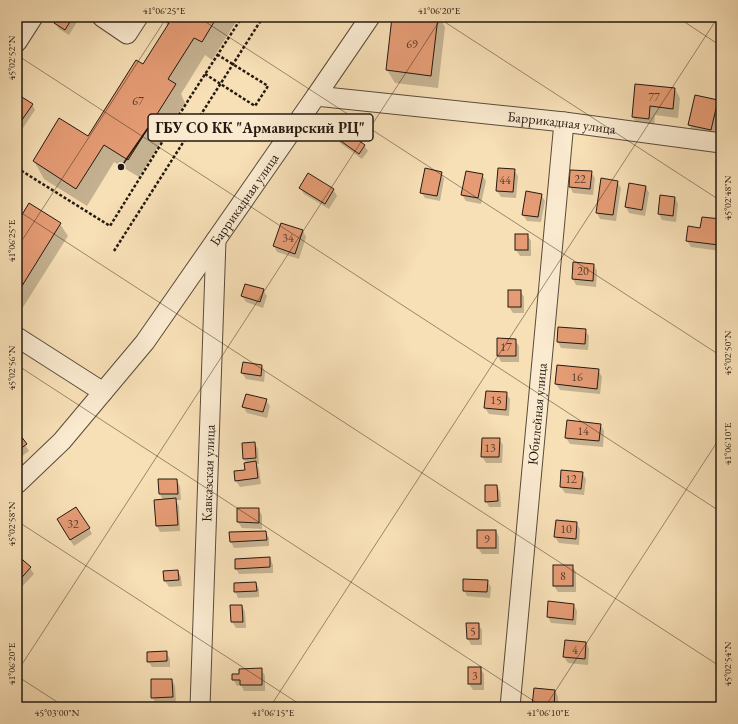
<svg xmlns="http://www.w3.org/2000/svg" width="738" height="724" font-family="'EB Garamond',serif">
	<rect width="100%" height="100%" fill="#f7dfb6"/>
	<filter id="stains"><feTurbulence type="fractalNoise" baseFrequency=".005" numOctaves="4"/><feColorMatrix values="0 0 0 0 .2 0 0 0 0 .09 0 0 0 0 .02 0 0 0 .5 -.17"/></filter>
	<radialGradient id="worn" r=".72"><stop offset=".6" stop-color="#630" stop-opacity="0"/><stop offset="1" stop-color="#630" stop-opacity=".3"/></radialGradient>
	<g fill="#0003">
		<path d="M 59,17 L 80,17 L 69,35 L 59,29 L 55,23 Z"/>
		<path d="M 164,17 L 239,17 L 212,60 L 205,55 L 181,94 L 185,103 L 139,177 L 114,162 L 87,206 L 44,179 L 34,161 L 89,138 L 144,66 L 168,27 L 163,19 Z"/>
		<path d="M 393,17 L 439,17 L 445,27 L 438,88 L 395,83 L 387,70 Z"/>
		<path d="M 675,89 L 680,98 L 678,118 L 655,115 L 654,128 L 638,126 L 633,117 Z"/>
		<path d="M 17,96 L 32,104 L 35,110 L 17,137 Z"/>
		<path d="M 717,101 L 721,107 L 714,136 L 693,131 L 689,125 Z"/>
		<path d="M 336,137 L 364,145 L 368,151 L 362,159 L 340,143 Z"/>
		<path d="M 514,170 L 518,176 L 516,198 L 501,197 L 497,191 Z"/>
		<path d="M 441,172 L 444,179 L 440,201 L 425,198 L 421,192 Z"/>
		<path d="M 591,172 L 595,178 L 593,195 L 573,193 L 570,187 Z"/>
		<path d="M 482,175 L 486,181 L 481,204 L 466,201 L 462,195 Z"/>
		<path d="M 617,182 L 621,188 L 616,221 L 600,219 L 597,213 Z"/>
		<path d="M 646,187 L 649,193 L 645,216 L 629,213 L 626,207 Z"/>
		<path d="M 300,188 L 333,189 L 337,196 L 329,209 L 304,194 Z"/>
		<path d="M 541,195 L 545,201 L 541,222 L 527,221 L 523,215 Z"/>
		<path d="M 675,198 L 678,204 L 676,222 L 662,220 L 659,214 Z"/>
		<path d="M 703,218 L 721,220 L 721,251 L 691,247 L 687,241 L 689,227 L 701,229 Z"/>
		<path d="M 60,224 L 68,236 L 20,312 L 17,310 L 17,225 Z"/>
		<path d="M 282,224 L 303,231 L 306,237 L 299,259 L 277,252 L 274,246 Z"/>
		<path d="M 516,235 L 527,235 L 531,241 L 531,256 L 520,256 L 516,250 Z"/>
		<path d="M 574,263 L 594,265 L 597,271 L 596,287 L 576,285 L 573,279 Z"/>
		<path d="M 263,290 L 267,296 L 263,308 L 246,302 L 242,296 Z"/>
		<path d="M 520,291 L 524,297 L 524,313 L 513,313 L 509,307 Z"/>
		<path d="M 585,330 L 589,336 L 588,350 L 561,348 L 558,342 Z"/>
		<path d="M 515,340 L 519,346 L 519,362 L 501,362 L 498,356 Z"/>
		<path d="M 262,366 L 265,372 L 264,382 L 246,379 L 242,373 Z"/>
		<path d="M 598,370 L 602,377 L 600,394 L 560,390 L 556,384 Z"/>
		<path d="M 506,393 L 510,399 L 509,416 L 489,414 L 485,408 Z"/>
		<path d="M 266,400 L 270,406 L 267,418 L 247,413 L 243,407 Z"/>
		<path d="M 600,424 L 604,431 L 603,447 L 570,444 L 566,438 Z"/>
		<path d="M 17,433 L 29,451 L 17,460 Z"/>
		<path d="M 499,439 L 503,445 L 502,463 L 486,463 L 482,456 Z"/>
		<path d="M 254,443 L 258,449 L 259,464 L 257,464 L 259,469 L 261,484 L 240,487 L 236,481 L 246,471 L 247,464 L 244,459 Z"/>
		<path d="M 582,473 L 586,479 L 584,495 L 565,493 L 561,487 Z"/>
		<path d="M 159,480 L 176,480 L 180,486 L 181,500 L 175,500 L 179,506 L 180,531 L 160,532 L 157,526 L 155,501 L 163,500 L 160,494 Z"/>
		<path d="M 497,486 L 500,492 L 501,507 L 489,507 L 486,501 Z"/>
		<path d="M 238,509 L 258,509 L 262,515 L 262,529 L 242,528 L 238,522 Z"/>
		<path d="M 576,523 L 580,529 L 579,545 L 559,543 L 555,537 Z"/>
		<path d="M 61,526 L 89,528 L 92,534 L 74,546 Z"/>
		<path d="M 478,531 L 496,531 L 499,537 L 499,554 L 482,554 L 478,548 Z"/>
		<path d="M 265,532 L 269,538 L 269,546 L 234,548 L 231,542 L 230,533 Z"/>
		<path d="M 17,556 L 30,568 L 34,574 L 18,591 L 17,590 Z"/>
		<path d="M 270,558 L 273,565 L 273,573 L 239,574 L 236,568 Z"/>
		<path d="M 572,566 L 576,572 L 576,592 L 558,592 L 554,586 Z"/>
		<path d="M 178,571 L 181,577 L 182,586 L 169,587 L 165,581 Z"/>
		<path d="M 487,581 L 491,587 L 490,598 L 467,596 L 464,590 Z"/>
		<path d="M 256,583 L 259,589 L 259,597 L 238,598 L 235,591 Z"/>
		<path d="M 574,605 L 577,611 L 576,625 L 551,623 L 548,617 Z"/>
		<path d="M 231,606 L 242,606 L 245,612 L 246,628 L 236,628 L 232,622 Z"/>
		<path d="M 467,624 L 478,624 L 482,630 L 482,645 L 471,645 L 468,639 Z"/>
		<path d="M 566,641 L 586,642 L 589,649 L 588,665 L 568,663 L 564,657 Z"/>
		<path d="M 166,652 L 170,659 L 170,667 L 152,667 L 148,661 Z"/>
		<path d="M 480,668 L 484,674 L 484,690 L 473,690 L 469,684 Z"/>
		<path d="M 261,669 L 265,676 L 265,691 L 244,691 L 241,685 L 237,686 L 233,679 L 240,675 Z"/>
		<path d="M 172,680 L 175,686 L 176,703 L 156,703 L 152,697 Z"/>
		<path d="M 555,691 L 558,697 L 558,707 L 534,707 L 534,706 Z"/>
	</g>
	<g fill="#e59c75" stroke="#251a11">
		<path d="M 58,17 L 73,17 L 65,30 L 54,23 Z"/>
		<path d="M 163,17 L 217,17 L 202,42 L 194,38 L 168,79 L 176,84 L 128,160 L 104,145 L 76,189 L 33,161 L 59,118 L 88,136 L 136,60 L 143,64 L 169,23 L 162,19 Z"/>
		<path d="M 392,17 L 438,17 L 431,76 L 386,70 Z"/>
		<path d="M 635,84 L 675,88 L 673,109 L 650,106 L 649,119 L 632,117 Z"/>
		<path d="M 17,94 L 33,104 L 17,127 Z"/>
		<path d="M 695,95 L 718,100 L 711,130 L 688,125 Z"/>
		<path d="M 341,128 L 365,145 L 359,154 L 335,137 Z"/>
		<path d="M 425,168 L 442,172 L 437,196 L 420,193 Z"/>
		<path d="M 498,168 L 515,169 L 513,192 L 496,191 Z"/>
		<path d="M 570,170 L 592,171 L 590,189 L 569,187 Z"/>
		<path d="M 466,171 L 483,174 L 478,198 L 461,195 Z"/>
		<path d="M 308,173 L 334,189 L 325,204 L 299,188 Z"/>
		<path d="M 601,178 L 618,181 L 613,215 L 596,213 Z"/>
		<path d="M 629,183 L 646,186 L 642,210 L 625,207 Z"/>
		<path d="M 526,191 L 542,194 L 538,217 L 522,215 Z"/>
		<path d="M 660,195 L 675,197 L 673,216 L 658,214 Z"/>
		<path d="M 29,203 L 61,223 L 17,294 L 17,223 Z"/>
		<path d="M 702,217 L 721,219 L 719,245 L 686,241 L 688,226 L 700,228 Z"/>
		<path d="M 281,223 L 303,230 L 295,254 L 273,246 Z"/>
		<rect x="515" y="234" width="13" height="16"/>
		<path d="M 573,262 L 594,264 L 593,281 L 572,279 Z"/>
		<path d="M 245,284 L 264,289 L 260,302 L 241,296 Z"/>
		<rect x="508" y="290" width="13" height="17"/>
		<path d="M 558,327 L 586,329 L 585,344 L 557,342 Z"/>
		<path d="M 497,338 L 516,339 L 516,356 L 497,356 Z"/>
		<path d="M 243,362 L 262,365 L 261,376 L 241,373 Z"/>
		<path d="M 557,365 L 599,369 L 597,389 L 555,384 Z"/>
		<path d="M 486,391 L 507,392 L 506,410 L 484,408 Z"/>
		<path d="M 246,394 L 267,399 L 263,412 L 242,407 Z"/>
		<path d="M 567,420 L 601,424 L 599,441 L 565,438 Z"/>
		<path d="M 17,431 L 27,444 L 17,451 Z"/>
		<path d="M 482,438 L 500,438 L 499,457 L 481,457 Z"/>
		<path d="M 255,442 L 256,458 L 243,459 L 242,443 Z"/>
		<path d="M 256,461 L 258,478 L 235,481 L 234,471 L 245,470 L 244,463 Z"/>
		<path d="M 561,470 L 583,472 L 581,489 L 560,487 Z"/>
		<path d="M 158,479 L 177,479 L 178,494 L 159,494 Z"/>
		<path d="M 485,485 L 497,485 L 498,501 L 485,502 Z"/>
		<path d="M 176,498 L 178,525 L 156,526 L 154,500 Z"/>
		<path d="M 76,507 L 90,528 L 70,540 L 57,519 Z"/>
		<path d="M 237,508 L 259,508 L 259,523 L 237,522 Z"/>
		<path d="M 556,520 L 577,522 L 576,539 L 554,537 Z"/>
		<rect x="477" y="530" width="19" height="18"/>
		<path d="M 266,531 L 267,540 L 230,542 L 229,532 Z"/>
		<path d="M 17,555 L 31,567 L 17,583 Z"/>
		<path d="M 270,557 L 270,567 L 235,569 L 235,559 Z"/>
		<rect x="553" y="565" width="20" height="21"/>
		<path d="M 178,570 L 179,580 L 164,581 L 163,571 Z"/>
		<path d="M 463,579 L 488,580 L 487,592 L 463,591 Z"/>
		<path d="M 256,582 L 257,591 L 234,592 L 234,583 Z"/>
		<path d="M 548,601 L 574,604 L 573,620 L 547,617 Z"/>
		<path d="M 230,605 L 242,605 L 243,622 L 231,622 Z"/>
		<path d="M 466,623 L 479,623 L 479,639 L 467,639 Z"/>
		<path d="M 565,640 L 586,642 L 585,659 L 563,657 Z"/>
		<path d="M 167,651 L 167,661 L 147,662 L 147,652 Z"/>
		<rect x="468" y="667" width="13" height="17"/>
		<path d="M 262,668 L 262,685 L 240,685 L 240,680 L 232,680 L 232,674 L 239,674 L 239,669 Z"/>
		<path d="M 151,679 L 172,679 L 173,697 L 151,698 Z"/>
		<path d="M 534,688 L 555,690 L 554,707 L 532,706 Z"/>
		<rect x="475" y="705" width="13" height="2"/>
	</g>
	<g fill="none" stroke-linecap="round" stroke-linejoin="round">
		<defs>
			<g id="minor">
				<path d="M 102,17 L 127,34 L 138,17"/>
				<path d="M 17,42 L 33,17"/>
				<path d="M 316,96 L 370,17"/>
				<path d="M 17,337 L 103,392"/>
				<path id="s1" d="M 17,484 L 62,441 L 145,342 L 316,96 L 564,122 L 721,143"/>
				<path id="s2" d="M 200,707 L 216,240"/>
				<path id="s3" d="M 510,707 L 564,122"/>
			</g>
		</defs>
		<use href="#minor" stroke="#5a4b3a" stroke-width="21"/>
		<g stroke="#251a11" stroke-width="2.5" stroke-dasharray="3 2" stroke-linecap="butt">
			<path d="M 205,74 L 255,106 L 268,86 L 218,55"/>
			<path d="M 17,168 L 110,226 L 189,99 L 242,17"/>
			<path d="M 114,251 L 263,17"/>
		</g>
		<use href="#minor" stroke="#faead0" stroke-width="19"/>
	</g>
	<path fill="none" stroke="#251a11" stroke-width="1" stroke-opacity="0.45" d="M 198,17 L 721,356M 437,17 L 721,201M 677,17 L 721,46M 17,55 L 721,512M 17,210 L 721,667M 17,248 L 167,17M 17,365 L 543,707M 17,521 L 304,707M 17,672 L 442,17M 17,676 L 65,707M 270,707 L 718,17M 545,707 L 721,436"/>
	<g text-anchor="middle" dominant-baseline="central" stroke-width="3" stroke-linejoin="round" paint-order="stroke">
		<g font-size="12" fill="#553a2a">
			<text x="412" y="44">69</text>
			<text x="654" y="97">77</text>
			<text x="138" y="101">67</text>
			<text x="580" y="179">22</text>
			<text x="505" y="180">44</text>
			<text x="288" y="238">34</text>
			<text x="583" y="271">20</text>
			<text x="506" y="347">17</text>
			<text x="577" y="377">16</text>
			<text x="496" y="400">15</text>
			<text x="583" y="431">14</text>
			<text x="490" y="448">13</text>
			<text x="571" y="479">12</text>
			<text x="73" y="524">32</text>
			<text x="566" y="529">10</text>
			<text x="487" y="539">9</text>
			<text x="563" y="576">8</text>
			<text x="473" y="631">5</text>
			<text x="575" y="650">4</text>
			<text x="475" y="676">3</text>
		</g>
		<g font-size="14" fill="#251a11" stroke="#faead0">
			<text stroke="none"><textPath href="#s1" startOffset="738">Баррикадная улица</textPath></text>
			<text stroke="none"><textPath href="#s1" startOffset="365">Баррикадная улица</textPath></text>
			<text stroke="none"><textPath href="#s3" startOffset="294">Юбилейная улица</textPath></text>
			<text stroke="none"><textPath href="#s2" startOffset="234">Кавказская улица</textPath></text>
		</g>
	</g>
	<path fill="none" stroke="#251a11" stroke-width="1.5" d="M121 167L148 128"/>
	<circle fill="#251a11" stroke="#faead0" stroke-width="1.5" cx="121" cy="167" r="4"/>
	<rect fill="#faead0" stroke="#251a11" stroke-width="1.5" x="148" y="114" width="225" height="27" rx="4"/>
	<g font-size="15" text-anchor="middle" font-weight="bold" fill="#251a11">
		<text x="260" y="133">ГБУ СО КК "Армавирский РЦ"</text>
	</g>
	<rect width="738" height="724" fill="none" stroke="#f7dfb6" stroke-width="44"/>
	<rect x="22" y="22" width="694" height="680" fill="none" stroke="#251a11" stroke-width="1.5"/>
	<g font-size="10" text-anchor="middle" fill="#251a11">
		<text x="164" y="14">41°06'25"E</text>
		<text x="439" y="14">41°06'20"E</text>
		<text transform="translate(11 58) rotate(-90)" y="4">45°02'52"N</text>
		<text transform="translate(727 198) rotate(-90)" y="4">45°02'48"N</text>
		<text transform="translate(11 241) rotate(-90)" y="4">41°06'25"E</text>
		<text transform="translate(727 353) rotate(-90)" y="4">45°02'50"N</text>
		<text transform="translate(11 368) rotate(-90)" y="4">45°02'56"N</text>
		<text transform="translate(727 444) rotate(-90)" y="4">41°06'10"E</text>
		<text transform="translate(11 524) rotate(-90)" y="4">45°02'58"N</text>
		<text transform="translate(727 664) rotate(-90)" y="4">45°02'54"N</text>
		<text transform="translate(11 664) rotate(-90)" y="4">41°06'20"E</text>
		<text x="57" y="716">45°03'00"N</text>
		<text x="273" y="716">41°06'15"E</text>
		<text x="548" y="716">41°06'10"E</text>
	</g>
	<rect width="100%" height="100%" filter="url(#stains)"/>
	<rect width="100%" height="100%" fill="url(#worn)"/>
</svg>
